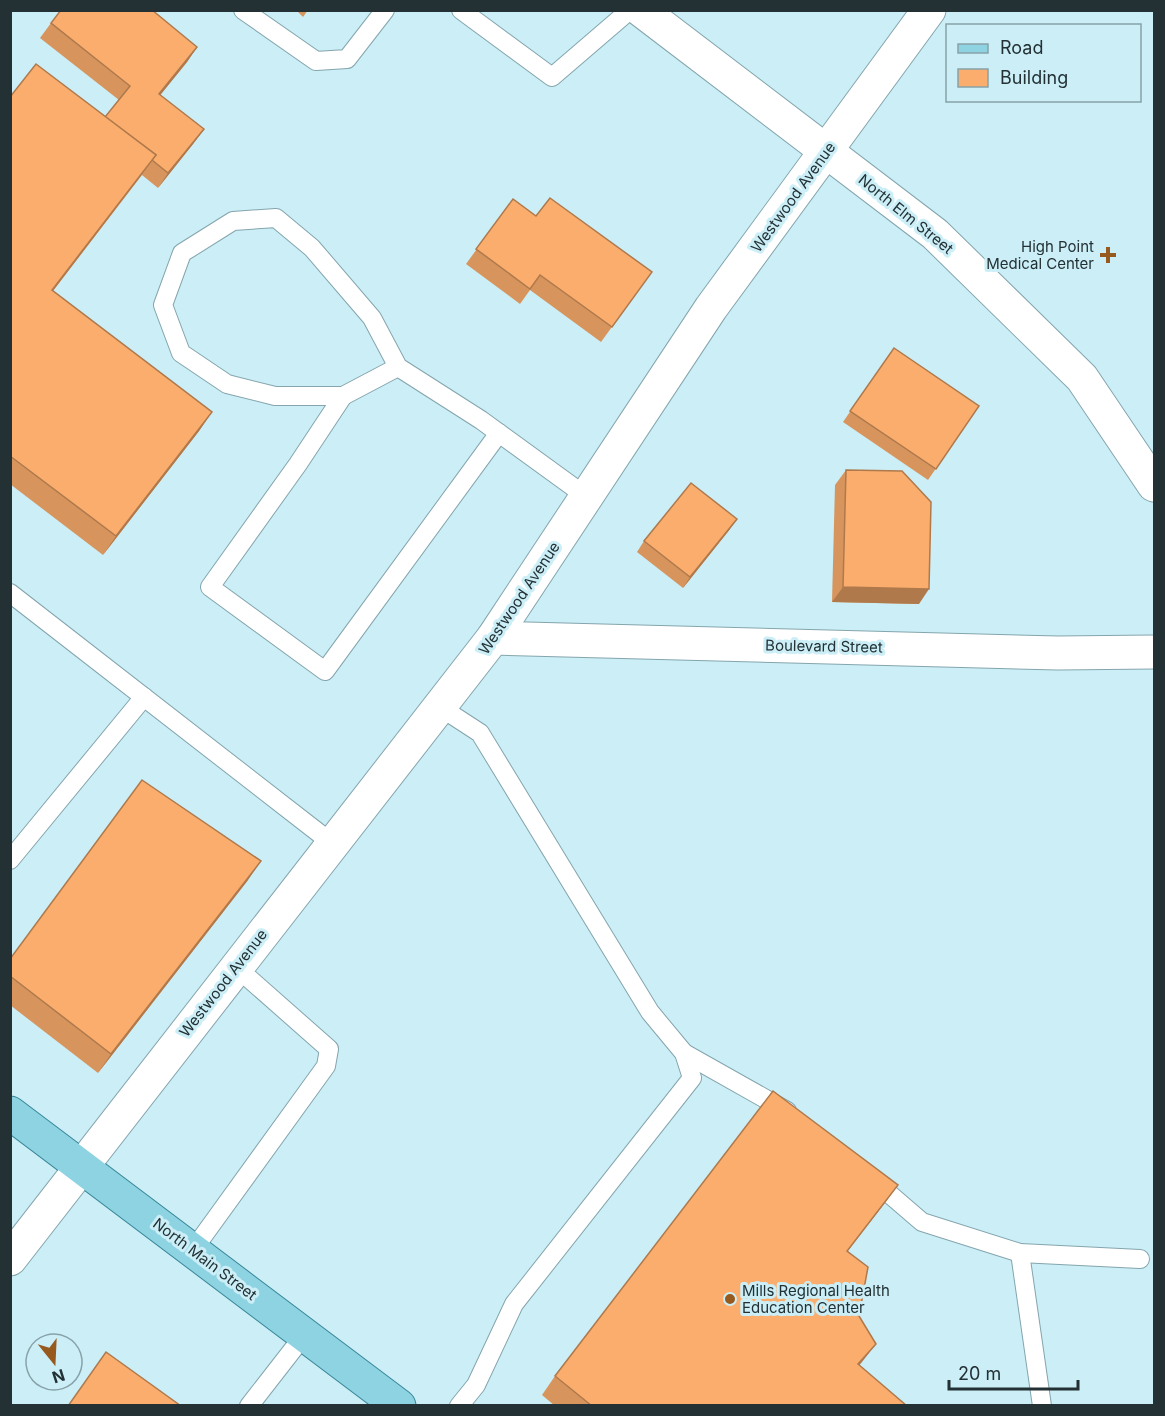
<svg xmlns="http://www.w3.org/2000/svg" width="1165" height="1416" font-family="Inter,sans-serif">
	<rect width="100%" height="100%" fill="#cbeef7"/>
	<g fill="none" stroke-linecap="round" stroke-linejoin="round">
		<defs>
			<g id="service">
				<path d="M 243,10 L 316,61 L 347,59 L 385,10"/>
				<path d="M 461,10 L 552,77 L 630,10"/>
				<path d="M 398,367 L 343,396 L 275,396 L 227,384 L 181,353 L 163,305 L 182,253 L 233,221 L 276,218 L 312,248 L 372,318 L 398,367 L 481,420 L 587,497"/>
				<path d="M 343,396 L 298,464 L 210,587 L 325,671 L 499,433"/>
				<path d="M 10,593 L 333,844"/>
				<path d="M 440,707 L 480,733 L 650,1012 L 684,1053 L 692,1078 L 514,1304 L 476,1385 L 459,1406"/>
				<path d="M 10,860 L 144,697"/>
				<path d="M 684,1053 L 787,1111"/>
				<path d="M 872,1179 L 922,1222 L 1020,1253 L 1140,1259"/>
				<path d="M 193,1250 L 326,1066 L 329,1049 L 236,967"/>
				<path d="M 1020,1253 L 1042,1406"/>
				<path d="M 249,1406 L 305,1334"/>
			</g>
			<path id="minor" d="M 493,638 L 1058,653 L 1154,652"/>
			<g id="tertiary">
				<path d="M 641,10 L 935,234 L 1082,378 L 1154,485"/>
				<path d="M 10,1259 L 493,638 L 711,308 L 929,10"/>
			</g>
			<path id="primary" d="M 10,1113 L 399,1406"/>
		</defs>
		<use href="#service" stroke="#84a5ad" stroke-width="20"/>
		<use href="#minor" stroke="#84a5ad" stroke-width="35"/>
		<use href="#tertiary" stroke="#84a5ad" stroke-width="35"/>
		<use href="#primary" stroke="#388798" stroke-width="35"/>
		<use href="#service" stroke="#fff" stroke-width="18"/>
		<use href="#minor" stroke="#fff" stroke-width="33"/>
		<use href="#tertiary" stroke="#fff" stroke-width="33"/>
		<use href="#primary" stroke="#8ed3e2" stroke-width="33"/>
	</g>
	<g fill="#d7955d">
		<path d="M 296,10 L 308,10 L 303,17 Z"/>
		<path d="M 51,23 L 197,47 L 187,62 L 160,95 L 204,129 L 193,144 L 158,188 L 142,175 L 53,291 L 212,412 L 199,431 L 103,555 L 10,484 L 10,97 L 105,117 L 119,100 L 40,38 Z"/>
		<path d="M 513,199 L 536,216 L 641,287 L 601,342 L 530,290 L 520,304 L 466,264 Z"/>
		<path d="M 894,348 L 979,406 L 928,480 L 843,422 Z"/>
		<path d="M 846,470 L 919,604 L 832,602 L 835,485 Z"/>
		<path d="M 730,529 L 683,588 L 637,552 L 644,541 Z"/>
		<path d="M 248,880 L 98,1073 L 10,1005 L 10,959 Z"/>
		<path d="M 898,1185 L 884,1204 L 848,1251 L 859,1316 L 860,1366 L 907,1406 L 555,1406 L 542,1395 L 555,1376 Z"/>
	</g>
	<g fill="#af794c">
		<path d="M 197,47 L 187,62 L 149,109 L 159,94 Z"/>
		<path d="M 204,129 L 193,144 L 158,188 L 168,173 Z"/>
		<path d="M 156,155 L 142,174 L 39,309 L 52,290 Z"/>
		<path d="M 212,412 L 199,431 L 103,555 L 116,536 Z"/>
		<path d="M 737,519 L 730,529 L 683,588 L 690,577 Z"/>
		<path d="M 843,587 L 929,589 L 919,604 L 832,602 Z"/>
		<path d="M 261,861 L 248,880 L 98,1073 L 111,1054 Z"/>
		<path d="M 898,1185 L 884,1204 L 833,1269 L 847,1251 Z"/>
		<path d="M 876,1344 L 862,1362 L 845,1383 L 858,1364 Z"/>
	</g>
	<g fill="#faad6c" stroke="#af794c" stroke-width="1.5">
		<path d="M 61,10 L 152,10 L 197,47 L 159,94 L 204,129 L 168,173 L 152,160 L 156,155 L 105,117 L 130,86 L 51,23 Z"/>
		<path d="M 36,64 L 156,155 L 52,290 L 212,412 L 116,536 L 10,456 L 10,97 Z"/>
		<path d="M 550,198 L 652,272 L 612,327 L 540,275 L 530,289 L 476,249 L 513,199 L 536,216 Z"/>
		<path d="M 894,348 L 979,406 L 936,469 L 850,411 Z"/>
		<path d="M 846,470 L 902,471 L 931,502 L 929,589 L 843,587 Z"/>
		<path d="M 691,483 L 737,519 L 690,577 L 644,541 Z"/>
		<path d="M 142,780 L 261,861 L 111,1054 L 10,976 L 10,959 Z"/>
		<path d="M 773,1091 L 898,1185 L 847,1251 L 868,1267 L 859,1316 L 876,1344 L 858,1364 L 907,1406 L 592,1406 L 555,1376 Z"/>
		<path d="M 106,1352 L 181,1406 L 68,1406 Z"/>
	</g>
	<g fill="#975a1e" stroke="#cbeef7" stroke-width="2">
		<path d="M1105 246h6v6h6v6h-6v6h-6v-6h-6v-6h6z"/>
		<circle cx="730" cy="1299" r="6"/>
	</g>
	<g text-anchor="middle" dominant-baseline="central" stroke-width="6" stroke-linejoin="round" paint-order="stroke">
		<g font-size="15" fill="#233134" stroke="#cbeef7">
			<text transform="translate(793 197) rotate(-54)">Westwood Avenue</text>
			<text transform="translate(906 214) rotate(39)">North Elm Street</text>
			<text transform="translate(519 598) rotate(-56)">Westwood Avenue</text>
			<text transform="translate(824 646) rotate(1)">Boulevard Street</text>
			<text transform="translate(223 983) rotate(-52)">Westwood Avenue</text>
			<text transform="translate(205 1259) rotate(37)">North Main Street</text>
		</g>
		<g font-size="15" fill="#233134" stroke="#cbeef7" text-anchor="end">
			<text x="1094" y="246">High Point<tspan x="1094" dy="17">Medical Center</tspan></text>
			<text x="742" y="1290" text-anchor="start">Mills Regional Health<tspan x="742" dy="17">Education Center</tspan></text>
		</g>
	</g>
	<rect width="1165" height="1416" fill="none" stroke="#233134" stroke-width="24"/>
	<rect x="946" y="24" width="195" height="78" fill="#cbeef7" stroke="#88a2a9" stroke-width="1.5"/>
	<rect x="958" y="44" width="30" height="9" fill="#8ed3e2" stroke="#88a2a9" stroke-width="1.5"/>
	<text x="1000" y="54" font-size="18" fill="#233134">Road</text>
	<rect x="958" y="69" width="30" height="18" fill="#faad6c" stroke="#88a2a9" stroke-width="1.5"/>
	<text x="1000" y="84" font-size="18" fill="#233134">Building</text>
	<g transform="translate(54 1362) rotate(162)"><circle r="28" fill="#cbeef7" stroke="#88a2a9" stroke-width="1.5"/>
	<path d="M0-4.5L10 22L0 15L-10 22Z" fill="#975a1e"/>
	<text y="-9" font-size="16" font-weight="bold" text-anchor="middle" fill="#233134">N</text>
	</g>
	<path d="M949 1380v9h129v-9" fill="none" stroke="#233134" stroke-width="3"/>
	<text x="958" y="1380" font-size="18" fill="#233134" stroke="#cbeef7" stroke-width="4.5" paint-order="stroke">20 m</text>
</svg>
